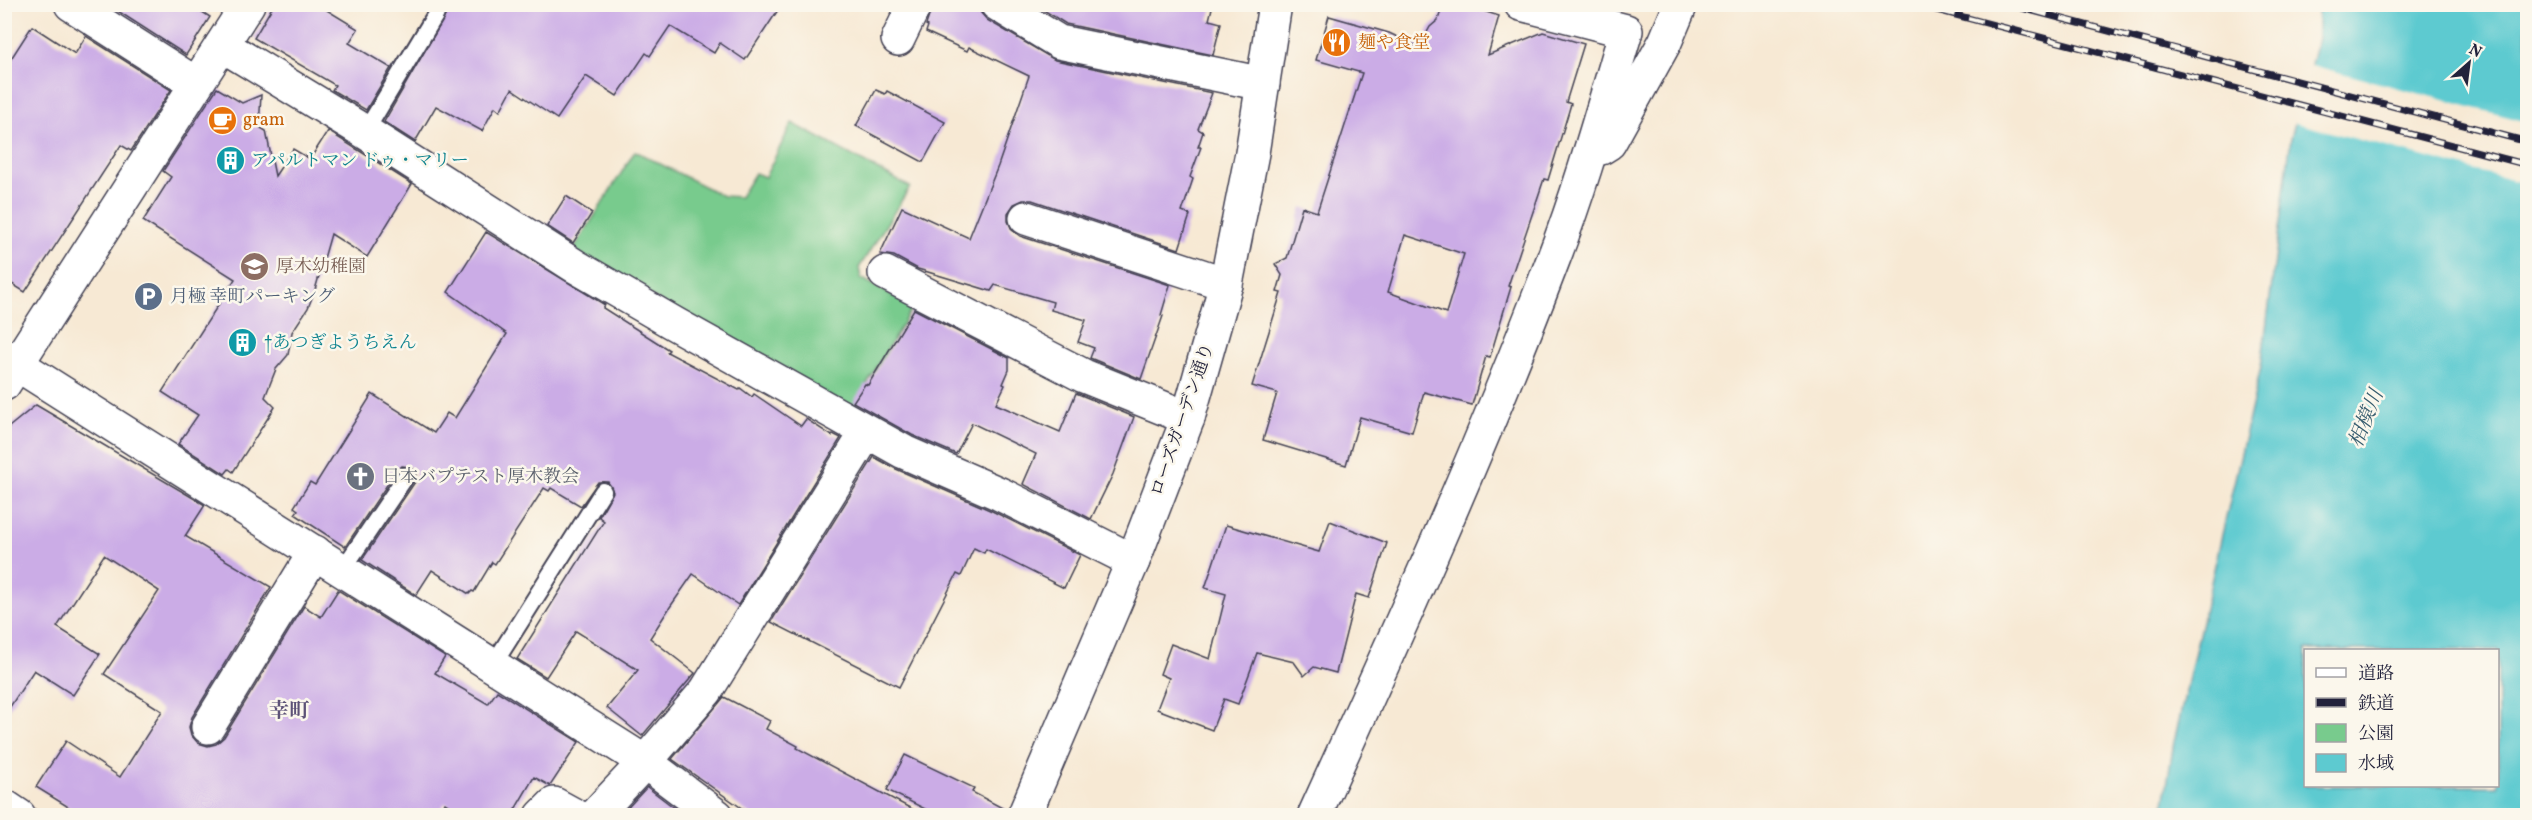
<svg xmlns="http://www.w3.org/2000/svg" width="2532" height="820" font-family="Vollkorn,'Noto Serif JP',serif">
	<rect width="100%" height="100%" fill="#fbf7ec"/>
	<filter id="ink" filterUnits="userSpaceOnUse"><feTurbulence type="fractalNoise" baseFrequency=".0167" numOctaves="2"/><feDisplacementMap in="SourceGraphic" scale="12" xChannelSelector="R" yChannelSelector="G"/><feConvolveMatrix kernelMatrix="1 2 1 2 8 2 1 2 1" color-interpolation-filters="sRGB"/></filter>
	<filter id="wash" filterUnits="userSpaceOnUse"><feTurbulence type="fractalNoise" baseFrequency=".008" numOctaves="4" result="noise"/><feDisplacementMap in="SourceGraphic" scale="24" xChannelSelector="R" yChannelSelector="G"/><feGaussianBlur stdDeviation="1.35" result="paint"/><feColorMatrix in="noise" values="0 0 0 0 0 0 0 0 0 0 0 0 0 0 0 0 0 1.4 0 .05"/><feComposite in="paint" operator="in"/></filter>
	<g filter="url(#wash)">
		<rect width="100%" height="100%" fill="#f7e9d4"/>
		<path fill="#78cb8d" stroke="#4d7664" stroke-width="1.5" d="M 792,123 L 910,187 L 859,268 L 861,278 L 908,304 L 911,310 L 849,414 L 573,250 L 635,151 L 723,196 L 740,197 L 755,173 L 765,177 Z"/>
		<path fill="#5dcad0" stroke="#407686" stroke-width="1.5" fill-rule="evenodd" d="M 2318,5 L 2527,5 L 2527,815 L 2162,816 L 2174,742 L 2261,367 L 2291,138 L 2318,38 ZM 2306,650 L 2498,650 L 2498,786 L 2306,786 Z"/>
		<path fill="#f7e9d4" d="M 2307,64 L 2527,122 L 2527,184 L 2292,122 Z"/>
		<g id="blocks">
			<g fill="#cbace6" fill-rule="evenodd">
				<path d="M 107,4 L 190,4 L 210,17 L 186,55 Z"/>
				<path d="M 274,4 L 317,4 L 358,29 L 349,43 L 391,68 L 366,110 L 332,90 L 335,85 L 254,38 Z"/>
				<path d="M 452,4 L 782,4 L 745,60 L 720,43 L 714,53 L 670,26 L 650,56 L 646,53 L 617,96 L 586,76 L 557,119 L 512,89 L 500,111 L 495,107 L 482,131 L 436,106 L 415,142 L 384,122 Z"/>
				<path d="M 933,4 L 978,4 L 981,13 L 987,20 L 1055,60 L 1212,93 L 1198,129 L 1203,132 L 1198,147 L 1201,147 L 1190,177 L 1193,179 L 1182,212 L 1190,215 L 1179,249 L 1032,200 L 1023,200 L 1014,204 L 1008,213 L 1008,221 L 1012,230 L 1020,236 L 1170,285 L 1161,315 L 1163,316 L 1141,379 L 1090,358 L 1094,348 L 1078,342 L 1086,320 L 1051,310 L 1053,302 L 995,285 L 991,291 L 918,269 L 894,256 L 880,254 L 902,207 L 969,238 L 998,166 L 1029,76 L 969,47 L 967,51 L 926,32 L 928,26 L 926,25 Z"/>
				<path d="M 1034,4 L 1213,4 L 1209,20 L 1221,23 L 1213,55 L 1066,24 Z"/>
				<path d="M 1443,4 L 1461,4 L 1499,16 L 1488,55 L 1543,32 L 1584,44 L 1566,102 L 1571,104 L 1548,180 L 1544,179 L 1508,286 L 1511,287 L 1490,357 L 1486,356 L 1472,405 L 1424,392 L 1412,432 L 1360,417 L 1346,465 L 1263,440 L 1277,393 L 1252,386 L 1281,293 L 1277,292 L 1282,275 L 1275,264 L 1287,258 L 1302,207 L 1317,212 L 1362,73 L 1316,60 L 1329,16 L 1389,33 L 1419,47 L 1430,27 L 1438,20 ZM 1405,235 L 1464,254 L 1446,313 L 1388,292 Z"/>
				<path d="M 32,26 L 75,54 L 86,36 L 171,90 L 131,151 L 121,145 L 25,292 L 4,279 L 4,77 L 9,70 L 5,68 Z"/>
				<path d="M 217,88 L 242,103 L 261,95 L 259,127 L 266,131 L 275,176 L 293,149 L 310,159 L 328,131 L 412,184 L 367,257 L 331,234 L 315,290 L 308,308 L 292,332 L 288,355 L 276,369 L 265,397 L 275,407 L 233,472 L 229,469 L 225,474 L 178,444 L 198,415 L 162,392 L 235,279 L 143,221 L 171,177 L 163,171 Z"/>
				<path d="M 876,90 L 885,94 L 887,91 L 945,122 L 923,162 L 856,126 Z"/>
				<path d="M 566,196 L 592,213 L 573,243 L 547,226 Z"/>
				<path d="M 486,232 L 605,305 L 603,308 L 669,350 L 667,352 L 739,390 L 740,388 L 752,397 L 754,394 L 801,426 L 806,419 L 832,436 L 833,434 L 841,438 L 738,605 L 693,574 L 670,607 L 650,638 L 695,673 L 642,736 L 607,708 L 638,670 L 576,631 L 546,677 L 517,659 L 604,521 L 599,517 L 613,492 L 608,482 L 598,482 L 581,506 L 551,488 L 549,491 L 544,488 L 495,564 L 492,562 L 474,592 L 472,591 L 469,594 L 432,570 L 416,595 L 362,560 L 415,482 L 416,472 L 411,467 L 402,466 L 397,470 L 345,547 L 295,514 L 298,510 L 294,507 L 310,482 L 315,485 L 372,394 L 434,433 L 447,413 L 455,418 L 507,334 L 448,292 Z"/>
				<path d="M 914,309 L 1009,358 L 1009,370 L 1003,384 L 1005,385 L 996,404 L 1060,432 L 1076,393 L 1134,417 L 1113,474 L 1091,519 L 1023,484 L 1036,454 L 972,423 L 956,454 L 912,435 L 853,402 L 865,384 L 868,385 Z"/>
				<path d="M 36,405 L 205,505 L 185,536 L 271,587 L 192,717 L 189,727 L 191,735 L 198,743 L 208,746 L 216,744 L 224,737 L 304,606 L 321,617 L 338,590 L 445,657 L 435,673 L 488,704 L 497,691 L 579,742 L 550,786 L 534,777 L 513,813 L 510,811 L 507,816 L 465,816 L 445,803 L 437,816 L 83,816 L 36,787 L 66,741 L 120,777 L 162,711 L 104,674 L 159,591 L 104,555 L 57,627 L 100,654 L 73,695 L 34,670 L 4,716 L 4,431 Z"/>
				<path d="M 874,457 L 896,469 L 992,511 L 1080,555 L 1064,588 L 986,549 L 984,553 L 974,548 L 961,576 L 957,574 L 899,687 L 771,622 Z"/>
				<path d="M 1330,521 L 1387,543 L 1369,598 L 1356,594 L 1336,673 L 1314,667 L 1304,676 L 1294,662 L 1257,653 L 1238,704 L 1224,699 L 1212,730 L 1157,709 L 1169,678 L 1160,674 L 1171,644 L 1210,659 L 1226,594 L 1205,588 L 1226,525 L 1319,552 Z"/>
				<path d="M 724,697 L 770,721 L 766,729 L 798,746 L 797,748 L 925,816 L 753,816 L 672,759 Z"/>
				<path d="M 905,755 L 974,788 L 972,792 L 1006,810 L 1006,816 L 939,816 L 887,790 Z"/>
				<path d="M 647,787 L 685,816 L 620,816 Z"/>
			</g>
		</g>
	</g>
	<g filter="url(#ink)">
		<use href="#blocks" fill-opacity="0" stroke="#424052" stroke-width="1.5"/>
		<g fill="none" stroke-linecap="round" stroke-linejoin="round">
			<defs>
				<g id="lane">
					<path d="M 365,132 L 436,14"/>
					<path d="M 343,569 L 406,476"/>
					<path d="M 493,665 L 603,491"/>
				</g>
				<g id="street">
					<path d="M 71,4 L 196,84"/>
					<path d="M 997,4 L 1059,42 L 1263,84"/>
					<path d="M 898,39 L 915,4"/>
					<path d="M 222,45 L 365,132 L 575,266 L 675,324 L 904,452 L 1000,494 L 1133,561"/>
					<path d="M 1601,148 L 1609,143 L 1665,42 L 1681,4"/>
					<path d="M 1026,218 L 1226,284"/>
					<path d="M 885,273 L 1084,376 L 1188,418"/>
					<path d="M 4,356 L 645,762 L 717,816"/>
					<path d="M 4,384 L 248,4"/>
					<path d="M 208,727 L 315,552"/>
					<path d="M 4,806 L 19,816"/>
					<path d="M 542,816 L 554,804 L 576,816"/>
					<path d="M 594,816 L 645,762 L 706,691 L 867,432"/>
					<path d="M 1314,816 C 1398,632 1481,449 1553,260 C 1582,185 1603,108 1626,31 L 1521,4"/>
				</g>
				<path id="secondary" d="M 1024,816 L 1133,561 L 1188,418 L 1226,284 L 1252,153 L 1275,4"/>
			</defs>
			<use href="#lane" stroke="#424052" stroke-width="20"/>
			<use href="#street" stroke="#424052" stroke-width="36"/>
			<use href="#secondary" stroke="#424052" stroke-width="36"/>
			<use href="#lane" stroke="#fff" stroke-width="16"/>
			<use href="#street" stroke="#fff" stroke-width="33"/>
			<use href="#secondary" stroke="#fff" stroke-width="33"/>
			<defs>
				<g id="rail">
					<path d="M 1914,4 L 2528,165"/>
					<path d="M 2007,4 L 2528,142"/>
				</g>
			</defs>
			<use href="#rail" stroke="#22223b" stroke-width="7"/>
			<use href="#rail" stroke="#fbf7ec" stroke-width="4.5" stroke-dasharray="14" stroke-linecap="butt"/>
		</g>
	</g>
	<defs>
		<symbol id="restaurant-disc" viewBox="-11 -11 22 22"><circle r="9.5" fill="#e8710a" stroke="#fbf7ec"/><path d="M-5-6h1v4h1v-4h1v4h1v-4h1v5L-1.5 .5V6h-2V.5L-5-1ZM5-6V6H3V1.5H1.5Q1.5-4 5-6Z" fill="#fff"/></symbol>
		<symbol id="cafe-disc" viewBox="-11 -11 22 22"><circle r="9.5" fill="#e8710a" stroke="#fbf7ec"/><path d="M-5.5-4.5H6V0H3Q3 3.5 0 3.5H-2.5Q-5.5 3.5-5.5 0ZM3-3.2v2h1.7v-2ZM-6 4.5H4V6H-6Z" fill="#fff"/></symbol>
		<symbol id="building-disc" viewBox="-11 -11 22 22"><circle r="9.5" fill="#0f9aa8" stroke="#fbf7ec"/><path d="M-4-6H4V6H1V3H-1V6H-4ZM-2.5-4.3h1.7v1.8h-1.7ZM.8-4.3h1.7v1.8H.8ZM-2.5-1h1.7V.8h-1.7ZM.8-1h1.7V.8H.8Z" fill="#fff"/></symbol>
		<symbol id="school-disc" viewBox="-11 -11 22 22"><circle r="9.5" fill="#8d6e63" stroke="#fbf7ec"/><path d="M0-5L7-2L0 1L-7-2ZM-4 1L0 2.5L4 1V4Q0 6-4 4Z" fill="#fff"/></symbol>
		<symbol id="parking-disc" viewBox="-11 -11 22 22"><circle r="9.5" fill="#5c6f8a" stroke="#fbf7ec"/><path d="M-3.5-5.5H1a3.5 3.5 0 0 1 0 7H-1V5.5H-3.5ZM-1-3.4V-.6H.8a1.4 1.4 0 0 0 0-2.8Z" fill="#fff"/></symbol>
		<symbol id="church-disc" viewBox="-11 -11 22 22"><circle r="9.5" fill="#6b7280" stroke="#fbf7ec"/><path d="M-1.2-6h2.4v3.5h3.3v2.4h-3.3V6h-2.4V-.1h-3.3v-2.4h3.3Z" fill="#fff"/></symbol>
	</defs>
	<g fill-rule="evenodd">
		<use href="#restaurant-disc" x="1320" y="26" width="33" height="33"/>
		<use href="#cafe-disc" x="206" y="104" width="33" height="33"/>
		<use href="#building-disc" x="214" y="144" width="33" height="33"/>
		<use href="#school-disc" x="238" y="250" width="33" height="33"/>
		<use href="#parking-disc" x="132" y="280" width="33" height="33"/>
		<use href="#building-disc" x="226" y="326" width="33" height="33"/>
		<use href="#church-disc" x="344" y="460" width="33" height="33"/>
	</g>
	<g text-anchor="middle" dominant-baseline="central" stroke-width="5" stroke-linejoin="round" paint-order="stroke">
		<g font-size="18" fill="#c56008" stroke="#fbf7ec" text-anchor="start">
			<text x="1358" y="43">麺や食堂</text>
			<text x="243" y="120">gram</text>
		</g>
		<g font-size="18" fill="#0d838f" stroke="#fbf7ec" text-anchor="start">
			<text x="251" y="161">アパルトマン ドゥ・マリー</text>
			<text x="264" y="343">†あつぎようちえん</text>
		</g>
		<g font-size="18" fill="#785e54" stroke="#fbf7ec" text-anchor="start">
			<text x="276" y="267">厚木幼稚園</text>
		</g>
		<g font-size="18" fill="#4e5e75" stroke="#fbf7ec" text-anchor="start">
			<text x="170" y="297">月極 幸町パーキング</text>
		</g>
		<g font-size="18" fill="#22223b" stroke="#fbf7ec">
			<text transform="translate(1183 420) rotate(-71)">ローズガーデン通り</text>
		</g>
		<g font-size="18" fill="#5b616d" stroke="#fbf7ec" text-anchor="start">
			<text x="382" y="477">日本バプテスト厚木教会</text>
		</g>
		<g font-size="20" font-style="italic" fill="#375d6f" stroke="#fbf7ec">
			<text transform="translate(2367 419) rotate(-68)">相模川</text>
		</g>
		<g font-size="20" font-weight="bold" fill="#5d5277" stroke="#fbf7ec">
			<text x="289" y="712">幸町</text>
		</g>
	</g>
	<rect width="2532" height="820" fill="none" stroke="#fbf7ec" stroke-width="24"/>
	<rect x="2304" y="649" width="195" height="138" fill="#fbf7ec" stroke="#a4a2a5" stroke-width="1.5"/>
	<rect x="2316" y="668" width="30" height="9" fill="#ffffff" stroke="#a4a2a5" stroke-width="1.5"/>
	<text x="2358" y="679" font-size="18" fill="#22223b">道路</text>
	<rect x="2316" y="698" width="30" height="9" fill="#22223b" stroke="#a4a2a5" stroke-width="1.5"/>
	<text x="2358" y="709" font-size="18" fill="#22223b">鉄道</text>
	<rect x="2316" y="724" width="30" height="18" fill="#78cb8d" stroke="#a4a2a5" stroke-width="1.5"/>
	<text x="2358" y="739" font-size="18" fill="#22223b">公園</text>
	<rect x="2316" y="754" width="30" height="18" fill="#5dcad0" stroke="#a4a2a5" stroke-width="1.5"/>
	<text x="2358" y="769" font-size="18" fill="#22223b">水域</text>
	<g transform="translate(2469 63) rotate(28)" stroke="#fbf7ec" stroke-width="4.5" paint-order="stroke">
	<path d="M0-4.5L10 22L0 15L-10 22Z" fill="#22223b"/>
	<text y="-9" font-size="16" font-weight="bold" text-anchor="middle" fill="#22223b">N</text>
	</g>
</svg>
